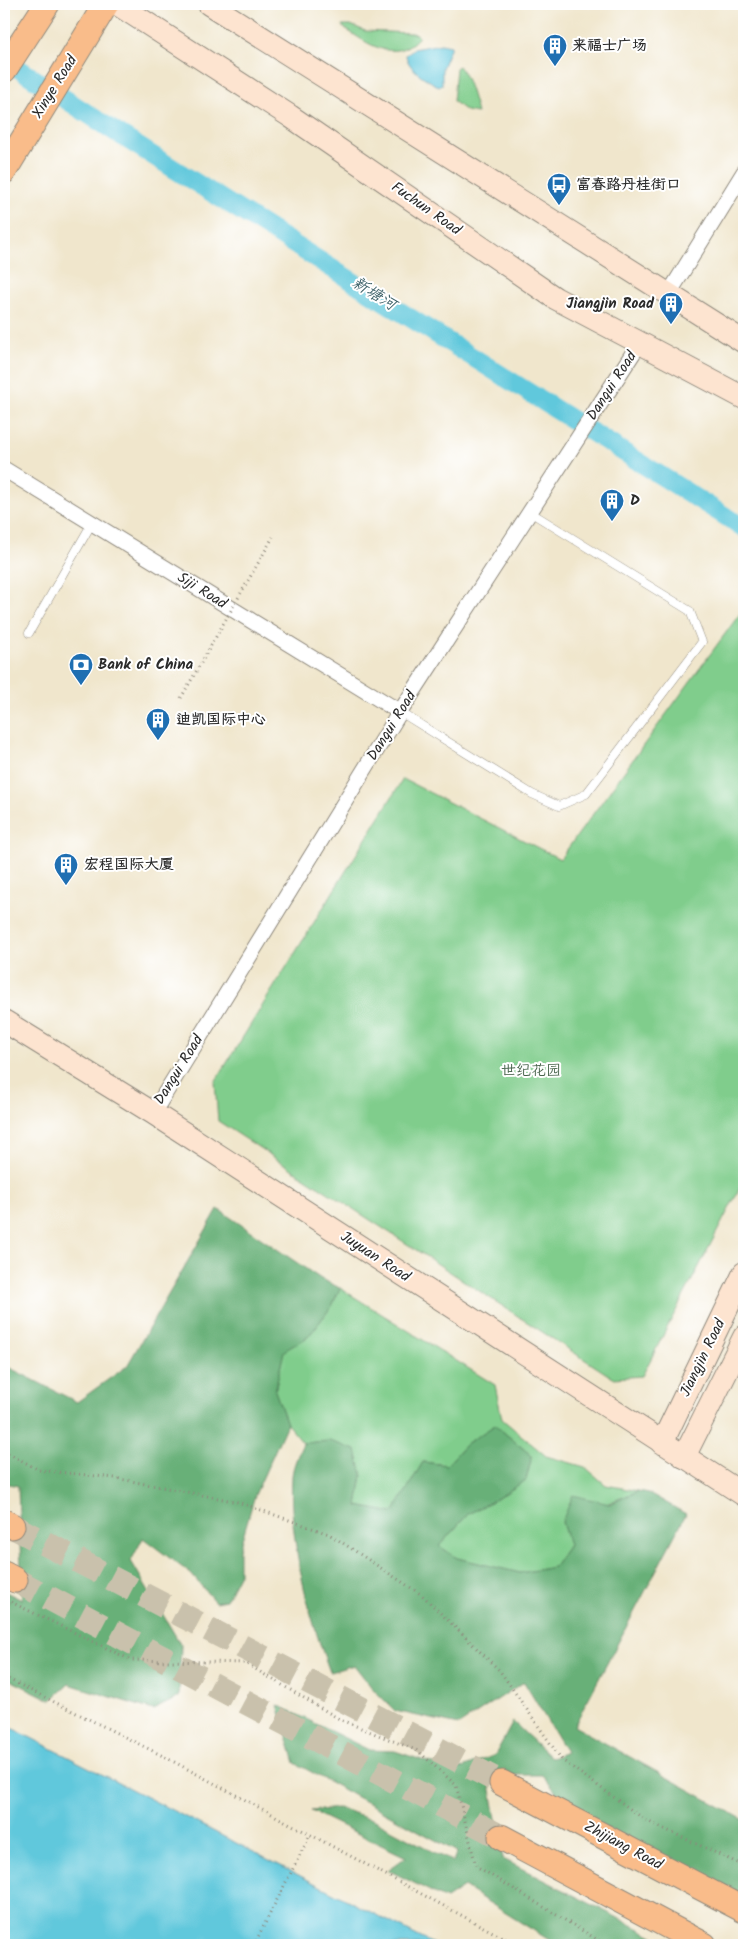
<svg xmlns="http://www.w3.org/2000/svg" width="748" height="1949" font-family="Kalam,'LXGW WenKai TC',sans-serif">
	<rect width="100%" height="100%" fill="#fff"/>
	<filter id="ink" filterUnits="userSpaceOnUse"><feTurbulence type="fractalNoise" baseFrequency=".02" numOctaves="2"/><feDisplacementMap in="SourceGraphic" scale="10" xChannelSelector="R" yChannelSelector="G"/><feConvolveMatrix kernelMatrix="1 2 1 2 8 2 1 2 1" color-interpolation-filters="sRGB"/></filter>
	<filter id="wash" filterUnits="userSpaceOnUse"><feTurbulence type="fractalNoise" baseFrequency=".0096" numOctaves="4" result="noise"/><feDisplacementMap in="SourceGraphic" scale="20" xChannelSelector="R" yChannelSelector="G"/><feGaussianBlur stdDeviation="1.12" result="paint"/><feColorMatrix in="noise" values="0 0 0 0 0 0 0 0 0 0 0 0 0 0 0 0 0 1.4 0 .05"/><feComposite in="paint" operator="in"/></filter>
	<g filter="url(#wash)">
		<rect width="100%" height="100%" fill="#f0e6cc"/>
		<g fill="#80cd8c" stroke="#567c5c">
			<path d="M 342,25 L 351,25 L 365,31 L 411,33 L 416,34 L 419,37 C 394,65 367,43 344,28 Z"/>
			<path d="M 458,66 C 467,73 474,101 477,113 L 466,111 L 453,101 L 456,68 Z"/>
			<path d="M 744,608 L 744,1180 L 642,1376 L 613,1378 L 218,1121 L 215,1082 L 403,779 L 560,859 Z"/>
			<path d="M 340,1288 L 495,1385 L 502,1419 L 546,1456 L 585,1467 L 606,1485 L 638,1491 L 562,1522 L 569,1545 L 554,1567 L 520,1573 L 457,1558 L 439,1546 L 468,1514 L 498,1498 L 526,1480 L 532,1456 L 495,1425 L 466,1444 L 447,1465 L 423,1462 L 394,1513 L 357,1506 L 362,1475 L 330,1441 L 303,1443 L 287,1424 L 275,1391 L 284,1350 L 308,1337 L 332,1306 Z"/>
		</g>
		<g fill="#68b078" stroke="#4a6e52">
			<path d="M 218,1209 L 321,1279 L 340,1288 L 332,1306 L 308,1337 L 284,1351 L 275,1391 L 287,1424 L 255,1495 L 239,1550 L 239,1575 L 226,1600 L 215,1602 L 191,1574 L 143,1538 L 131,1561 L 181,1645 L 179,1697 L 153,1710 L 69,1684 L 51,1700 L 4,1677 L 4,1655 L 8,1652 L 4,1650 L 4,1591 L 22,1600 L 18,1486 L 4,1483 L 4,1365 L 77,1402 L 127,1366 Z"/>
			<path d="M 495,1425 L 532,1456 L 526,1480 L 498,1498 L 468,1514 L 439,1546 L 457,1558 L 520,1573 L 554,1567 L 569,1545 L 562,1522 L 573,1495 L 609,1504 L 638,1491 L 649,1493 L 686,1514 L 574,1726 L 744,1820 L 744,1895 L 573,1812 L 542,1775 L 517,1775 L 490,1784 L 503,1859 L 671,1945 L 557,1945 L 464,1887 L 446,1899 L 388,1870 L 406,1857 L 311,1811 L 339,1808 L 372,1819 L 453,1862 L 457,1852 L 295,1763 L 278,1705 L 369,1750 L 395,1751 L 455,1771 L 495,1755 L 513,1722 L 552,1758 L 566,1752 L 524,1682 L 459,1725 L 395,1711 L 372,1688 L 354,1665 L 330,1672 C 308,1614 288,1537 292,1476 C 293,1465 299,1453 303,1443 L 330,1441 L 356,1450 L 362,1475 L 357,1506 L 393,1513 L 423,1462 L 447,1465 L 466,1444 Z"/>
		</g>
		<g fill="#60c8dc" stroke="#467a84">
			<path d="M 441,44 L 451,46 L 442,68 L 442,85 L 439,87 C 427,79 408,70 406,55 L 413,49 Z"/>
			<path d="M 4,1724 L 435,1945 L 4,1945 Z"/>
		</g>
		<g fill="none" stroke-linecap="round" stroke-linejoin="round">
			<path stroke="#60c8dc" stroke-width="19" d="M 4,59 L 117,133 L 744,528"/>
		</g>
	</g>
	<g filter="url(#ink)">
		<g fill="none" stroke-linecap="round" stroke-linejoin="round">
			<g stroke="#c9c1ac" stroke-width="25" stroke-dasharray="25 12" stroke-linecap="butt">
				<path d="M 12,1526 L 502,1783"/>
				<path d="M 15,1580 L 501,1837"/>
			</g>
			<defs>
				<g id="lane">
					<path d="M 29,633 L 92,523"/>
					<path d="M 400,712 L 532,794 L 559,806 L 586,794 L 702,642 L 690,611 L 530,512"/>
				</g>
				<g id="street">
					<path d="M 668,295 L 744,172"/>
					<path d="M 4,469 L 400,712"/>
					<path d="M 153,1113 L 400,712 L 639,344"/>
				</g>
				<g id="secondary">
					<path d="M 117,4 L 290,116 L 555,298 L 744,398"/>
					<path d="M 209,4 L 744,342"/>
					<path d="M 4,1021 L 153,1113 L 744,1495"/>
					<path d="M 662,1443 L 744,1273"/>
					<path d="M 684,1457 L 744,1337"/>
				</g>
				<g id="primary">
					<path d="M 4,70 L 47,4"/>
					<path d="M 4,171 L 106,4"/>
					<path d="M 4,1522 L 12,1526"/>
					<path d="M 4,1574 L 15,1580"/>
					<path d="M 502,1783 L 744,1910"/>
					<path d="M 501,1837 L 704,1945"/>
				</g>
			</defs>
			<use href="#lane" stroke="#8e887c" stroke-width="9"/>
			<use href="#street" stroke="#8e887c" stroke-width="17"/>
			<use href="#secondary" stroke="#8e887c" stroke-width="24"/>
			<use href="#primary" stroke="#8e887c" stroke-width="27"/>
			<g stroke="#8e887c" stroke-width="3" stroke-dasharray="1 4" stroke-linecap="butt">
				<path d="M 4,1451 L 39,1470 L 115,1478 L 238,1502 L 329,1534 L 422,1595 L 500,1671 L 562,1760 L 647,1821 L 744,1866"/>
				<path d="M 11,1602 L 131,1660 L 245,1663 L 341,1720 L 418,1751 L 456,1785 L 476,1866 L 606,1945"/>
				<path d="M 4,1677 L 163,1756 L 517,1945"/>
				<path d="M 254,1945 L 310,1835"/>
			</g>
			<use href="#lane" stroke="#fff" stroke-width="8"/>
			<use href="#street" stroke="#fff" stroke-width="15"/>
			<use href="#secondary" stroke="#fde4d0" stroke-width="22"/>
			<use href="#primary" stroke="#f9bc8a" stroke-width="25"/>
			<path stroke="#8e887c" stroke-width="3" stroke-dasharray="1 4" stroke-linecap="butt" d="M 181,698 L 273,537"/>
		</g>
	</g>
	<defs>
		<symbol id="building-pin" viewBox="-11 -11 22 30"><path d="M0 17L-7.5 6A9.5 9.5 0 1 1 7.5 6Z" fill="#1f6fb2" stroke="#fff"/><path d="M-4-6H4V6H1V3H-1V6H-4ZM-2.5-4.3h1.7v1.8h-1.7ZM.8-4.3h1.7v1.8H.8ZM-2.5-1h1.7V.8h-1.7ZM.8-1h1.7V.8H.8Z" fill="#fff"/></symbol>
		<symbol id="bus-pin" viewBox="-11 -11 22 30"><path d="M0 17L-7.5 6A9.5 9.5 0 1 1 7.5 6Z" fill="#1f6fb2" stroke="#fff"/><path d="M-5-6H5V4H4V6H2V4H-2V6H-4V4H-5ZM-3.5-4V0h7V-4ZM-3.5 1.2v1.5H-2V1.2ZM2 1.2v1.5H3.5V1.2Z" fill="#fff"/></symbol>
		<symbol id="bank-pin" viewBox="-11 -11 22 30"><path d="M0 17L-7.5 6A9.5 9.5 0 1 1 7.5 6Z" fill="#1f6fb2" stroke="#fff"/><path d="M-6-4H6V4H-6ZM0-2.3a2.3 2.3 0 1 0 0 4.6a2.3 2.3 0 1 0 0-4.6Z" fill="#fff"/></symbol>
	</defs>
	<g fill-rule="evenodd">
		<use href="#building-pin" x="541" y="32" width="28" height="38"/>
		<use href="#bus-pin" x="545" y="171" width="28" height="38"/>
		<use href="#building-pin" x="657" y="290" width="28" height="38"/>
		<use href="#building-pin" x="598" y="487" width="28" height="38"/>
		<use href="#bank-pin" x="67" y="651" width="28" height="38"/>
		<use href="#building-pin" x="144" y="706" width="28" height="38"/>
		<use href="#building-pin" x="52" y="851" width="28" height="38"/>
	</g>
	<g text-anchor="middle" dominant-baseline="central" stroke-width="4" stroke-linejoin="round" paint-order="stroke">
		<g font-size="15" font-weight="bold" fill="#2b2b2b" stroke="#fff" text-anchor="start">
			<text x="572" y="46">来福士广场</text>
			<text x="576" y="185">富春路丹桂街口</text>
			<text x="654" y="304" text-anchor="end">Jiangjin Road</text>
			<text x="630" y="501">D</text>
			<text x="98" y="665">Bank of China</text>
			<text x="176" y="720">迪凯国际中心</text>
			<text x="84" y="865">宏程国际大厦</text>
		</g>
		<g font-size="15" fill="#2b2b2b" stroke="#fff">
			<text transform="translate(55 87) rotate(-58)">Xinye Road</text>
			<text transform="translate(426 209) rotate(35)">Fuchun Road</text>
			<text transform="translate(612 386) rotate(-57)">Dangui Road</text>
			<text transform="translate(202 591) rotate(32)">Siji Road</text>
			<text transform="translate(392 726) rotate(-58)">Dangui Road</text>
			<text transform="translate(179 1070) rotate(-58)">Dangui Road</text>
			<text transform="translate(375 1257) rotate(33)">Juyuan Road</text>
			<text transform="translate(703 1358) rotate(-64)">Jiangjin Road</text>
			<text transform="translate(623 1846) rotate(28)">Zhijiang Road</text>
		</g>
		<g font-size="15" fill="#49644d" stroke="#fff">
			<text x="531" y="1071">世纪花园</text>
		</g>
		<g font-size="16" font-style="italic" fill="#3e6269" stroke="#fff">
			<text transform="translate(374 294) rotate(32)">新塘河</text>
		</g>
	</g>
	<rect width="748" height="1949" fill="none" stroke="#fff" stroke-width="20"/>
</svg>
